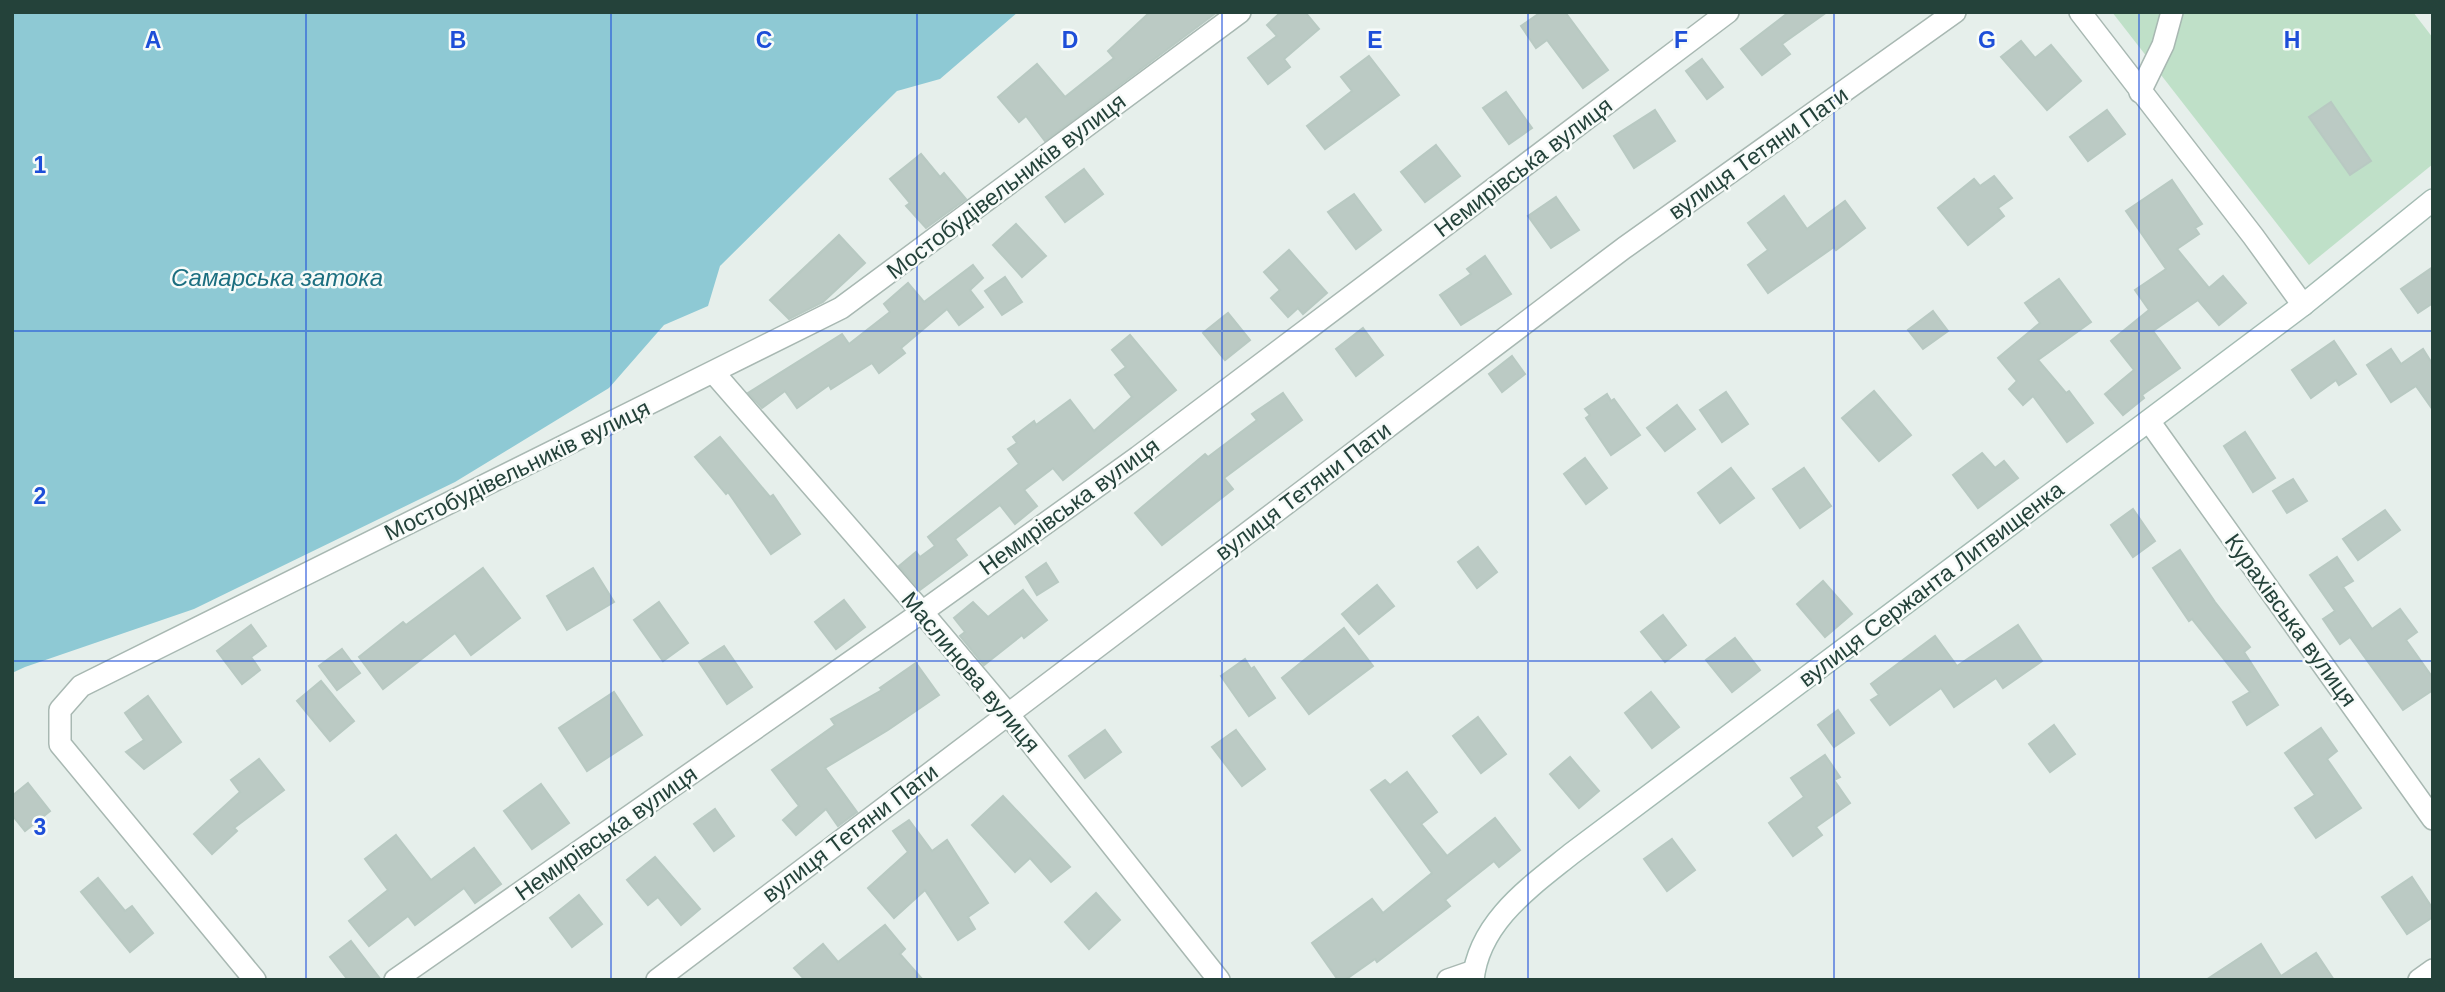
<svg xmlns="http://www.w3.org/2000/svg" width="2445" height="992" font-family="Helvetica,sans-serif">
	<rect width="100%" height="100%" fill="#e6efeb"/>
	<path fill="#bfe0c8" d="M 2112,12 L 2413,12 L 2433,38 L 2433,164 L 2309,265 Z"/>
	<path fill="#8ec9d4" d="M 12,12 L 1018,12 L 940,79 L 897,91 L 720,266 L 708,306 L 664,325 L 609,388 L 455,482 L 194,609 L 25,667 L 12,673 Z"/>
	<g fill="#bbcac4" stroke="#b8c9c2" stroke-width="2">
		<path d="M 1150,12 L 1217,12 L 1045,141 L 1026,116 L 1019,122 L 998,97 L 1037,64 L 1065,97 L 1114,58 L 1108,51 Z"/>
		<path d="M 1281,12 L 1305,12 L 1319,29 L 1284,59 L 1290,67 L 1268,84 L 1248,58 L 1277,36 L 1267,25 Z"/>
		<path d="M 1541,12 L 1565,12 L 1608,70 L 1583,88 L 1547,40 L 1536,48 L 1521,26 Z"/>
		<path d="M 1789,12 L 1827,12 L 1782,44 L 1790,54 L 1762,75 L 1741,49 Z"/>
		<path d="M 2021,41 L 2035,58 L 2051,45 L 2081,81 L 2047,110 L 2001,57 Z"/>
		<path d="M 1369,56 L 1399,95 L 1325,149 L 1307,126 L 1352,91 L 1341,77 Z"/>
		<path d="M 1702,59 L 1723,87 L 1707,99 L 1686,71 Z"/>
		<path d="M 1506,92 L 1532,128 L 1509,144 L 1483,108 Z"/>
		<path d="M 2331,102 L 2371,161 L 2350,175 L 2309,117 Z"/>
		<path d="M 1655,110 L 1675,141 L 1634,168 L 1614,136 Z"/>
		<path d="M 2107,110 L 2125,134 L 2088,161 L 2070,137 Z"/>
		<path d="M 1436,145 L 1460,176 L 1425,202 L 1401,172 Z"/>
		<path d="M 921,154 L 940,177 L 944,173 L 966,199 L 926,228 L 906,206 L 910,203 L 890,179 Z"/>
		<path d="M 1084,169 L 1103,194 L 1065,222 L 1046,197 Z"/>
		<path d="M 1994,176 L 2012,198 L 1998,208 L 2004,216 L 1968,245 L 1938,208 L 1974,179 L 1980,186 Z"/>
		<path d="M 2172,180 L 2202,224 L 2195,228 L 2199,234 L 2177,249 L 2209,288 L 2223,276 L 2246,303 L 2219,325 L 2198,300 L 2153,331 L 2180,368 L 2142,395 L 2144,398 L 2123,415 L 2105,394 L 2134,370 L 2111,341 L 2149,310 L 2135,290 L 2166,269 L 2126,211 Z"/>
		<path d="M 1354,194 L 1381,230 L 1356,249 L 1328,212 Z"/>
		<path d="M 1784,196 L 1807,229 L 1845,201 L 1865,228 L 1836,250 L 1834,247 L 1768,293 L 1748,265 L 1768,250 L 1748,223 Z"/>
		<path d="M 1556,197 L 1579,230 L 1551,248 L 1528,216 Z"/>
		<path d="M 1016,224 L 1046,256 L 1022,277 L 993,245 Z"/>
		<path d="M 839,235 L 865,263 L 823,302 L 789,319 L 770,300 Z"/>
		<path d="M 1289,250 L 1327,293 L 1303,314 L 1298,308 L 1288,317 L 1271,298 L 1280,290 L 1264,272 Z"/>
		<path d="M 1485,256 L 1511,294 L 1461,325 L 1440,295 L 1471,274 L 1467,269 Z"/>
		<path d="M 973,265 L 983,278 L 970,290 L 983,307 L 959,325 L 947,309 L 901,348 L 905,353 L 879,373 L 872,363 L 831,389 L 829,385 L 797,408 L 785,391 L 762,408 L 748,393 L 842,334 L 849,344 L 890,312 L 884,304 L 908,283 L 924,302 Z"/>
		<path d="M 2433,267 L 2433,303 L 2418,313 L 2401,289 Z"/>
		<path d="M 1005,277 L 1022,302 L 1002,315 L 985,291 Z"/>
		<path d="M 2059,279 L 2091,322 L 2038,360 L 2066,393 L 2069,391 L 2093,423 L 2067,442 L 2033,396 L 2023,405 L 2009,389 L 2017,381 L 1998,358 L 2040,323 L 2025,303 Z"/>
		<path d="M 1933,311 L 1948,331 L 1923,349 L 1908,330 Z"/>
		<path d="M 1228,313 L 1250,340 L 1225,360 L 1203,333 Z"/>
		<path d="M 1363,328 L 1383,355 L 1356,376 L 1336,349 Z"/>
		<path d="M 1130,335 L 1176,390 L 1063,480 L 1053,468 L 1024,490 L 1037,506 L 1015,524 L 1000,505 L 955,539 L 967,555 L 920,590 L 899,566 L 916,552 L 920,557 L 935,546 L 928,537 L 1019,464 L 1008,449 L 1017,443 L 1013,437 L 1034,421 L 1036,425 L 1070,400 L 1094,431 L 1132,397 L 1115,375 L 1126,367 L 1112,350 Z"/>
		<path d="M 2334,341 L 2356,374 L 2339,385 L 2336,380 L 2311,398 L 2292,370 Z"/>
		<path d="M 2391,349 L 2401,364 L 2423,349 L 2433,365 L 2433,410 L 2416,386 L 2391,402 L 2367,365 Z"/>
		<path d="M 1512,356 L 1525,374 L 1502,392 L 1489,374 Z"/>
		<path d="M 1874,391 L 1911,435 L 1879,461 L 1842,418 Z"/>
		<path d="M 1726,392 L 1748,424 L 1722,442 L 1700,410 Z"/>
		<path d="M 1283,393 L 1302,420 L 1224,478 L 1233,489 L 1162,545 L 1135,513 L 1205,454 L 1208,457 L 1257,420 L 1252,414 Z"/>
		<path d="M 1607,394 L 1611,401 L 1614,399 L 1640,435 L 1611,455 L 1586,418 L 1590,415 L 1585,409 Z"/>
		<path d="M 1677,405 L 1695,429 L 1665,451 L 1647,428 Z"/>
		<path d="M 2245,432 L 2275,478 L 2253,492 L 2224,446 Z"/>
		<path d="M 720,437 L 770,497 L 773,495 L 800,534 L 771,554 L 728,492 L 726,494 L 695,457 Z"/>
		<path d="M 1982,453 L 1995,468 L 2004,461 L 2018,478 L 1978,508 L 1953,475 Z"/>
		<path d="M 1585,458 L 1607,488 L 1586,504 L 1564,474 Z"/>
		<path d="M 1731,468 L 1754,498 L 1720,523 L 1698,493 Z"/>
		<path d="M 1804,468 L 1831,506 L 1800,528 L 1773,489 Z"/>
		<path d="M 2293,479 L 2307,501 L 2287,513 L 2273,491 Z"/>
		<path d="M 2133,509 L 2155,541 L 2133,557 L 2111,525 Z"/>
		<path d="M 2385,510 L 2400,530 L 2358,560 L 2343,539 Z"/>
		<path d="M 1478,547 L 1497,572 L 1477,588 L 1458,562 Z"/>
		<path d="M 2180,550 L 2215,602 L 2250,647 L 2244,652 L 2278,705 L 2247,725 L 2233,702 L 2250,692 L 2192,619 L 2189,621 L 2153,568 Z"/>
		<path d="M 2337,557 L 2353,581 L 2343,587 L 2372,629 L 2400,609 L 2417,632 L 2406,640 L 2433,678 L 2433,690 L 2403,710 L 2350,637 L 2340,644 L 2323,619 L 2335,611 L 2310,575 Z"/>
		<path d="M 1046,563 L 1058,582 L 1037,595 L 1026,577 Z"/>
		<path d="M 483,568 L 520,618 L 471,655 L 455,633 L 383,689 L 359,657 L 403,622 L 406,625 Z"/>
		<path d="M 593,568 L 614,602 L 567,630 L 547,596 Z"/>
		<path d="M 1823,581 L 1852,614 L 1825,637 L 1797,604 Z"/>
		<path d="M 1377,585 L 1394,606 L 1359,634 L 1342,614 Z"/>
		<path d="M 1023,590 L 1047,620 L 1024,638 L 1022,635 L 984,665 L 960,636 L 965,632 L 954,618 L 973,602 L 988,617 Z"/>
		<path d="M 844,600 L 865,627 L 836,649 L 815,622 Z"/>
		<path d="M 659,602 L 688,643 L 663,661 L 634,620 Z"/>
		<path d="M 1663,615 L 1686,645 L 1665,662 L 1641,632 Z"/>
		<path d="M 251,625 L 266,646 L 251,657 L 260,670 L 242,684 L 217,651 Z"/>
		<path d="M 2018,625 L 2042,661 L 2003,688 L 1996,678 L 1954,707 L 1941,688 L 1890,725 L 1871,700 L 1879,695 L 1871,684 L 1935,636 L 1957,666 Z"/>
		<path d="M 1344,628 L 1373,666 L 1309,714 L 1282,678 Z"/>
		<path d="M 1735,638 L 1760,670 L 1732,692 L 1706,660 Z"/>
		<path d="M 724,646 L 752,687 L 727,704 L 699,662 Z"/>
		<path d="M 342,649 L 360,673 L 337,690 L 319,666 Z"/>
		<path d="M 1245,659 L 1251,669 L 1254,667 L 1275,698 L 1249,716 L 1221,676 Z"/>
		<path d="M 916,663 L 939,695 L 888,730 L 825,768 L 857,812 L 838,826 L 826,809 L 796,835 L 783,820 L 799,806 L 772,770 L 835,725 L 831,719 L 882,690 L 880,688 Z"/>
		<path d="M 321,681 L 354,721 L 330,741 L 297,701 Z"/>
		<path d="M 614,692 L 642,735 L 587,771 L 559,728 Z"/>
		<path d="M 1651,692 L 1679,727 L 1652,748 L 1625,713 Z"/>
		<path d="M 148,696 L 181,742 L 144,769 L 126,752 L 144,740 L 125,713 Z"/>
		<path d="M 1838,710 L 1854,733 L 1834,747 L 1818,725 Z"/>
		<path d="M 1478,717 L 1506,754 L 1481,773 L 1453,736 Z"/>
		<path d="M 2054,725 L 2075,754 L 2050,772 L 2029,744 Z"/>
		<path d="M 2321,728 L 2337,751 L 2327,759 L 2361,808 L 2316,838 L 2295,808 L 2315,795 L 2285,753 Z"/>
		<path d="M 1105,730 L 1121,752 L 1085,778 L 1069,756 Z"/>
		<path d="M 1236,730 L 1265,769 L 1242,786 L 1212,747 Z"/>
		<path d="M 1825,755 L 1840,777 L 1834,780 L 1850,803 L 1816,827 L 1822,835 L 1793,856 L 1769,823 L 1804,797 L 1791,778 Z"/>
		<path d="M 1570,757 L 1599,791 L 1579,808 L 1550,774 Z"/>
		<path d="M 259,759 L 284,790 L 234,828 L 237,831 L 212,854 L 194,834 L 240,792 L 231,780 Z"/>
		<path d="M 1407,772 L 1437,812 L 1421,824 L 1447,856 L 1495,818 L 1520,850 L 1499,867 L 1494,861 L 1445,900 L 1450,906 L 1377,962 L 1375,959 L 1345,980 L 1338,980 L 1312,943 L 1372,899 L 1383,913 L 1432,873 L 1371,790 L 1385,780 L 1390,785 Z"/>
		<path d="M 28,783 L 50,811 L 25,831 L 12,815 L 12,796 Z"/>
		<path d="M 541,784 L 569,823 L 532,849 L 504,811 Z"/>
		<path d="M 1003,796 L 1070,867 L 1051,882 L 1030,858 L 1015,872 L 972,825 Z"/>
		<path d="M 715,809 L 734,836 L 714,851 L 694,824 Z"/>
		<path d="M 909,820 L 932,851 L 947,840 L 988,903 L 968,917 L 975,929 L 958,940 L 925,890 L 894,918 L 868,888 L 908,852 L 893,831 Z"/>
		<path d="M 396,835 L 431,880 L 474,848 L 501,884 L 475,903 L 464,888 L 415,925 L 408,916 L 369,946 L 349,921 L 388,890 L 365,859 Z"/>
		<path d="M 1672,839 L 1695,870 L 1667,891 L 1644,859 Z"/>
		<path d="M 655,857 L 700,909 L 681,925 L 658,897 L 648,905 L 627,880 Z"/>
		<path d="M 2412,877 L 2433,909 L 2433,917 L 2407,934 L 2382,897 Z"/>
		<path d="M 98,878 L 125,911 L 132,906 L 153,933 L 130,952 L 81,892 Z"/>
		<path d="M 1096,893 L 1120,920 L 1089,949 L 1065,922 Z"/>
		<path d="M 579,895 L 602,924 L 572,947 L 550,918 Z"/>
		<path d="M 885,925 L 905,949 L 900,954 L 923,980 L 805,980 L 794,968 L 823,944 L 838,962 Z"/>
		<path d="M 351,941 L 381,980 L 348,980 L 330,957 Z"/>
		<path d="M 2261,944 L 2281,976 L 2316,953 L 2334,980 L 2206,980 Z"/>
	</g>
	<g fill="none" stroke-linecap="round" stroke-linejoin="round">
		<defs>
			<g id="street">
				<path d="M 2080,12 L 2253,236 L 2303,305"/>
				<path d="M 2140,92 L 2163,45 L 2172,12"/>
				<path d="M 714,373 L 922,612 L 1008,714 L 1219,980"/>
				<path d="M 2149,421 L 2433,819"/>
				<path d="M 255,980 L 60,744 L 60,710 L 81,686 L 841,308 L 1240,12"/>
				<path d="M 395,980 L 922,612 L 1138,457 L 1728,12"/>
				<path d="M 657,980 L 1624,248 L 1955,12"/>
				<path d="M 1448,980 L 1474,971"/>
				<path d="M 2419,980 L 2433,970"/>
			</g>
			<path id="secondary" d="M 1473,980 C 1479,922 1530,887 1571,854 L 2303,305 L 2433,200"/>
		</defs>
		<use href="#street" stroke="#a8b8b2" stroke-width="24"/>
		<use href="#secondary" stroke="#a4bbb3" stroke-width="24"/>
		<use href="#street" stroke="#fff" stroke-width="21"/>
		<use href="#secondary" stroke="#fff" stroke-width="21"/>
	</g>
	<path fill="none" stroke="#1d4ed8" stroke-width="2" stroke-opacity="0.55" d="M 306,12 L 306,980M 611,12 L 611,980M 917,12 L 917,980M 1222,12 L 1222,980M 1528,12 L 1528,980M 1834,12 L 1834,980M 2139,12 L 2139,980M 12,331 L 2433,331M 12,661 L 2433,661"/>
	<g text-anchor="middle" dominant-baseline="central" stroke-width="5" stroke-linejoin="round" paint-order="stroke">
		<g font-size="23" fill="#24423a" stroke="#f7fbf9">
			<text transform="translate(1758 153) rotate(-35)">вулиця Тетяни Пати</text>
			<text transform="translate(1523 167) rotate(-37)">Немирівська вулиця</text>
			<text transform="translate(1006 186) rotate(-37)">Мостобудівельників вулиця</text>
			<text transform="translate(517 470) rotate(-26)">Мостобудівельників вулиця</text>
			<text transform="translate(1303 491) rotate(-37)">вулиця Тетяни Пати</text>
			<text transform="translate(1069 506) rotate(-36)">Немирівська вулиця</text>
			<text transform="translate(1931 584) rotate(-37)">вулиця Сержанта Литвищенка</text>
			<text transform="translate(2291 620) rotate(54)">Курахівська вулиця</text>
			<text transform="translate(971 672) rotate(50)">Маслинова вулиця</text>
			<text transform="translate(606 833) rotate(-35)">Немирівська вулиця</text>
			<text transform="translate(850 833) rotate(-37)">вулиця Тетяни Пати</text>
		</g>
		<g font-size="24" font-style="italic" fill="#1c6f80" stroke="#f7fbf9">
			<text x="277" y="277">Самарська затока</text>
		</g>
	</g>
	<g font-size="23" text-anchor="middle" font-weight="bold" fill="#1d4ed8" stroke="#f7fbf9" stroke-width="5" stroke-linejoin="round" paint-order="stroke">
		<text x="153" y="48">A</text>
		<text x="458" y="48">B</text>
		<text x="764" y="48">C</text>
		<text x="1070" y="48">D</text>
		<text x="1375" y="48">E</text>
		<text x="1681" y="48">F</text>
		<text x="1987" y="48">G</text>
		<text x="2292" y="48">H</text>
		<text x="40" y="173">1</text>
		<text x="40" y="504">2</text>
		<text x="40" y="835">3</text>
	</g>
	<rect width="2445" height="992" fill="none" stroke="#24423a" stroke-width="28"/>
</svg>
